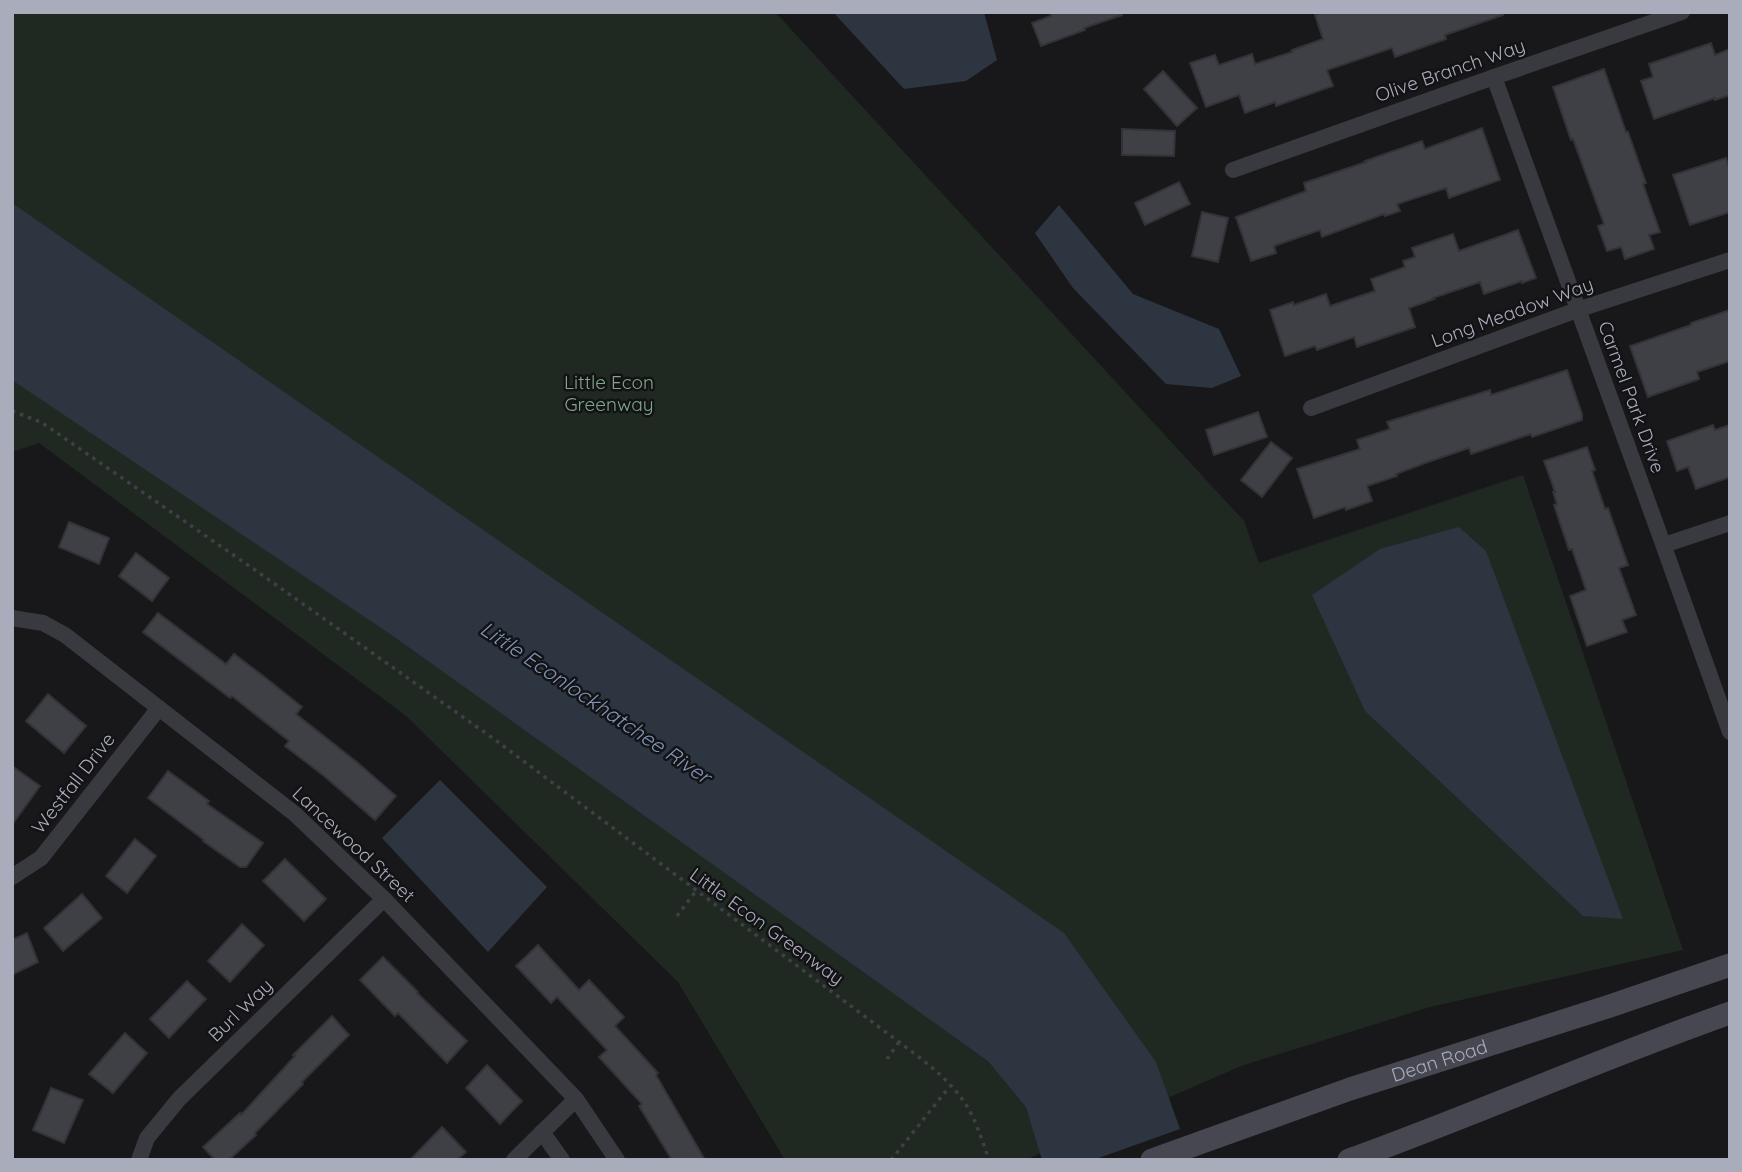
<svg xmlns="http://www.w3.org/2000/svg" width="1742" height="1172" font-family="Quicksand,sans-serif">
	<rect width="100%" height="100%" fill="#18181a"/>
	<path fill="#1f2922" d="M 12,12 L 775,12 L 1244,521 L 1259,563 L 1523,475 L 1683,950 L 1430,1007 L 1241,1066 L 1025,1160 L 785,1160 L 678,982 L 405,715 L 39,443 L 12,452 Z"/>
	<g fill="#2c3540">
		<path d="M 833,12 L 984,12 L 997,60 L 966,81 L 904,89 Z"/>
		<path d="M 12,203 L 1064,933 L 1156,1062 L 1180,1129 L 1093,1160 L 1042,1160 L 1026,1107 L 988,1061 L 393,636 L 12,380 Z"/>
		<path d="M 1059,205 L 1133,294 L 1219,329 L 1241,376 L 1212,388 L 1166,384 L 1073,288 L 1035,233 Z"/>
		<path d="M 1459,527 L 1486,551 L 1623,919 L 1583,916 L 1365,711 L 1312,595 L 1380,549 Z"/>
		<path d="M 440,780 L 547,887 L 488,952 L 382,838 Z"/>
	</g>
	<g fill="#3f4045" stroke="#323237" stroke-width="2">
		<path d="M 1050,12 L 1121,12 L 1122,15 L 1084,28 L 1085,30 L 1041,46 L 1032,23 L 1051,16 Z"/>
		<path d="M 1322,12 L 1503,12 L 1503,15 L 1445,35 L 1446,39 L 1395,57 L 1392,48 L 1327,70 L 1333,86 L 1276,106 L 1275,102 L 1245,113 L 1239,95 L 1206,107 L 1190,63 L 1215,55 L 1219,65 L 1252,54 L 1255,64 L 1292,52 L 1292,50 L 1323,39 L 1315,15 Z"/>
		<path d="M 1711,43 L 1715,55 L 1730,49 L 1730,95 L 1715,100 L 1715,98 L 1654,119 L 1641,81 L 1653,77 L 1649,64 Z"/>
		<path d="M 1604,69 L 1626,132 L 1628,132 L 1646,183 L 1643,184 L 1660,232 L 1649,235 L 1654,249 L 1625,259 L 1621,247 L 1607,251 L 1598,226 L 1604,224 L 1573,139 L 1571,140 L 1553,87 Z"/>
		<path d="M 1163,71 L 1197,108 L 1177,126 L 1144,89 Z"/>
		<path d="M 1482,128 L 1500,180 L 1449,198 L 1446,188 L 1397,204 L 1400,211 L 1385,216 L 1384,214 L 1322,237 L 1320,230 L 1274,246 L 1276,253 L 1251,261 L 1236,217 L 1306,191 L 1304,183 L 1366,162 L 1365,161 L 1422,141 L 1425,149 Z"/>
		<path d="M 1122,129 L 1175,131 L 1174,156 L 1122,155 Z"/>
		<path d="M 1726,158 L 1730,170 L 1730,212 L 1690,225 L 1673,175 Z"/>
		<path d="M 1179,182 L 1190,204 L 1145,225 L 1135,203 Z"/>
		<path d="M 1202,212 L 1228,218 L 1218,262 L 1192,256 Z"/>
		<path d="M 1518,230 L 1536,278 L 1522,283 L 1522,281 L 1484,294 L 1480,282 L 1433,298 L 1434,299 L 1409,308 L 1415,327 L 1357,347 L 1354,337 L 1317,350 L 1315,346 L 1285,356 L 1270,310 L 1293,302 L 1294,305 L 1326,294 L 1330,306 L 1375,291 L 1371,279 L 1405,267 L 1403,261 L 1415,257 L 1412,248 L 1453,234 L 1459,251 Z"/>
		<path d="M 1730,310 L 1730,361 L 1697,372 L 1699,379 L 1648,397 L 1630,346 L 1691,325 L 1691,323 Z"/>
		<path d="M 1567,370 L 1582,414 L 1582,420 L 1532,437 L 1531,434 L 1471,454 L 1469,448 L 1428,462 L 1396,474 L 1397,476 L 1367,486 L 1372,501 L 1346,510 L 1345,507 L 1314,518 L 1297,469 L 1360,449 L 1357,440 L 1390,429 L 1387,422 L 1490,390 L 1491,395 Z"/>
		<path d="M 1258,412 L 1267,437 L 1214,455 L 1206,430 Z"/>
		<path d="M 1713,425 L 1715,430 L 1730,425 L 1730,477 L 1696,489 L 1688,467 L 1677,471 L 1667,441 Z"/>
		<path d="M 1271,442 L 1292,458 L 1262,497 L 1241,480 Z"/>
		<path d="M 1587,447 L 1595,470 L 1592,471 L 1605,509 L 1608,508 L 1628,565 L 1619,568 L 1636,615 L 1622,620 L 1627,632 L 1587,646 L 1570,596 L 1586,590 L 1572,549 L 1569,550 L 1554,505 L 1557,504 L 1553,492 L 1555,492 L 1544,461 Z"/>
		<path d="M 69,522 L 109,538 L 99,564 L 59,547 Z"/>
		<path d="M 136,553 L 169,578 L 152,601 L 119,576 Z"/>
		<path d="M 158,613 L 226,664 L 234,654 L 262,675 L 302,707 L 296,714 L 358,763 L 396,796 L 375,820 L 324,776 L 285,746 L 289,741 L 232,696 L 230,698 L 143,632 Z"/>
		<path d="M 48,694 L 86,726 L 64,753 L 26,721 Z"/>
		<path d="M 12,766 L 40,786 L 12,825 Z"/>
		<path d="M 168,771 L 209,801 L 207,804 L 263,843 L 246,867 L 240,867 L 203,841 L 204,840 L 148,798 Z"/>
		<path d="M 135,839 L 156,856 L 127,893 L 106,876 Z"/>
		<path d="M 285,859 L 326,899 L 304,921 L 263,881 Z"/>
		<path d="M 82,894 L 102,918 L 63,951 L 44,928 Z"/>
		<path d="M 242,924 L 264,945 L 230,982 L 208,961 Z"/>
		<path d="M 27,933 L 38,962 L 12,975 L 12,940 Z"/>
		<path d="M 538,945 L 579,990 L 589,980 L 624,1017 L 615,1026 L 658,1073 L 656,1075 L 705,1160 L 672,1160 L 639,1106 L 642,1104 L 599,1057 L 607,1050 L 557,997 L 551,1003 L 516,966 Z"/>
		<path d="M 383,957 L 418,992 L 417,993 L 467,1041 L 447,1063 L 398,1013 L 395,1016 L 360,980 Z"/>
		<path d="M 187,981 L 206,999 L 169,1038 L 150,1019 Z"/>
		<path d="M 332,1016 L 349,1035 L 302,1082 L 303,1084 L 255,1133 L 256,1135 L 229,1160 L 215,1160 L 203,1147 L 240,1113 L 241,1115 L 295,1056 L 293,1055 Z"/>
		<path d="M 125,1033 L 147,1053 L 113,1093 L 89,1074 Z"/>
		<path d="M 487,1065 L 522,1101 L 500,1124 L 466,1088 Z"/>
		<path d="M 51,1088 L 83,1100 L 64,1143 L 33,1130 Z"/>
		<path d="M 442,1127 L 466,1152 L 457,1160 L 410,1160 Z"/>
	</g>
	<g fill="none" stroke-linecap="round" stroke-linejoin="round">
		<g stroke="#3e4047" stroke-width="3.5" stroke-dasharray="3.5 5" stroke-linecap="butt">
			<path d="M 12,411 L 41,422 L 255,570 L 494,739 L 899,1042 C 923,1060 948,1078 965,1103 C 976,1120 982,1140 989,1160"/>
			<path d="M 677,916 L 696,891"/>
			<path d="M 887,1059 L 899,1042"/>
			<path d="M 891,1160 L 950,1086"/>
		</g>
		<g stroke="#393940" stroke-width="16">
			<path d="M 1494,77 C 1572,295 1653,513 1730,732"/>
			<path d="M 1233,170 L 1494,77 L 1682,12"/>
			<path d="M 1311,408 L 1577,310 L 1730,260"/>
			<path d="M 1664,545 L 1730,523"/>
			<path d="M 12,618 L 43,623 L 65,635 L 295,814 L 384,899 L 576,1099 L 617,1160"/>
			<path d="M 12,877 L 41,858 L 159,708"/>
			<path d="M 542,1132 L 562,1160"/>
			<path d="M 139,1160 L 147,1138 L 179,1099 L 384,899"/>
			<path d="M 514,1160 L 576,1099"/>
		</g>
		<g stroke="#464750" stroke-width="23">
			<path id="s1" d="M 1152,1160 L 1350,1089 L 1610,1006 L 1730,965"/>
			<path d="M 1349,1160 C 1477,1114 1602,1058 1730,1013"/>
		</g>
	</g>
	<g text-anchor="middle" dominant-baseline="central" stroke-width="5" stroke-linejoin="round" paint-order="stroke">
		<g font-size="19" fill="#a9acbb" stroke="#131315">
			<text transform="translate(1450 70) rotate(-19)">Olive Branch Way</text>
			<text transform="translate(1512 312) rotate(-20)">Long Meadow Way</text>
			<text transform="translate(1632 397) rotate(70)">Carmel Park Drive</text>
			<text transform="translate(73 783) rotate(-52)">Westfall Drive</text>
			<text transform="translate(354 844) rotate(43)">Lancewood Street</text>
			<text transform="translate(767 926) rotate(36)">Little Econ Greenway</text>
			<text transform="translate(240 1010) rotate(-44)">Burl Way</text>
			<text stroke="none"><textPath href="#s1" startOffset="304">Dean Road</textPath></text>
		</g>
		<g font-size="19" fill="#7fa887" stroke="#131315">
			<text x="609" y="382">Little Econ<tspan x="609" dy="22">Greenway</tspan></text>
		</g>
		<g font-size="21" font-style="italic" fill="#7e95b9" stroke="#131315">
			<text transform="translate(596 702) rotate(34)">Little Econlockhatchee River</text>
		</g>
	</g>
	<rect width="1742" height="1172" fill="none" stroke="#a9acbb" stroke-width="28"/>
</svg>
